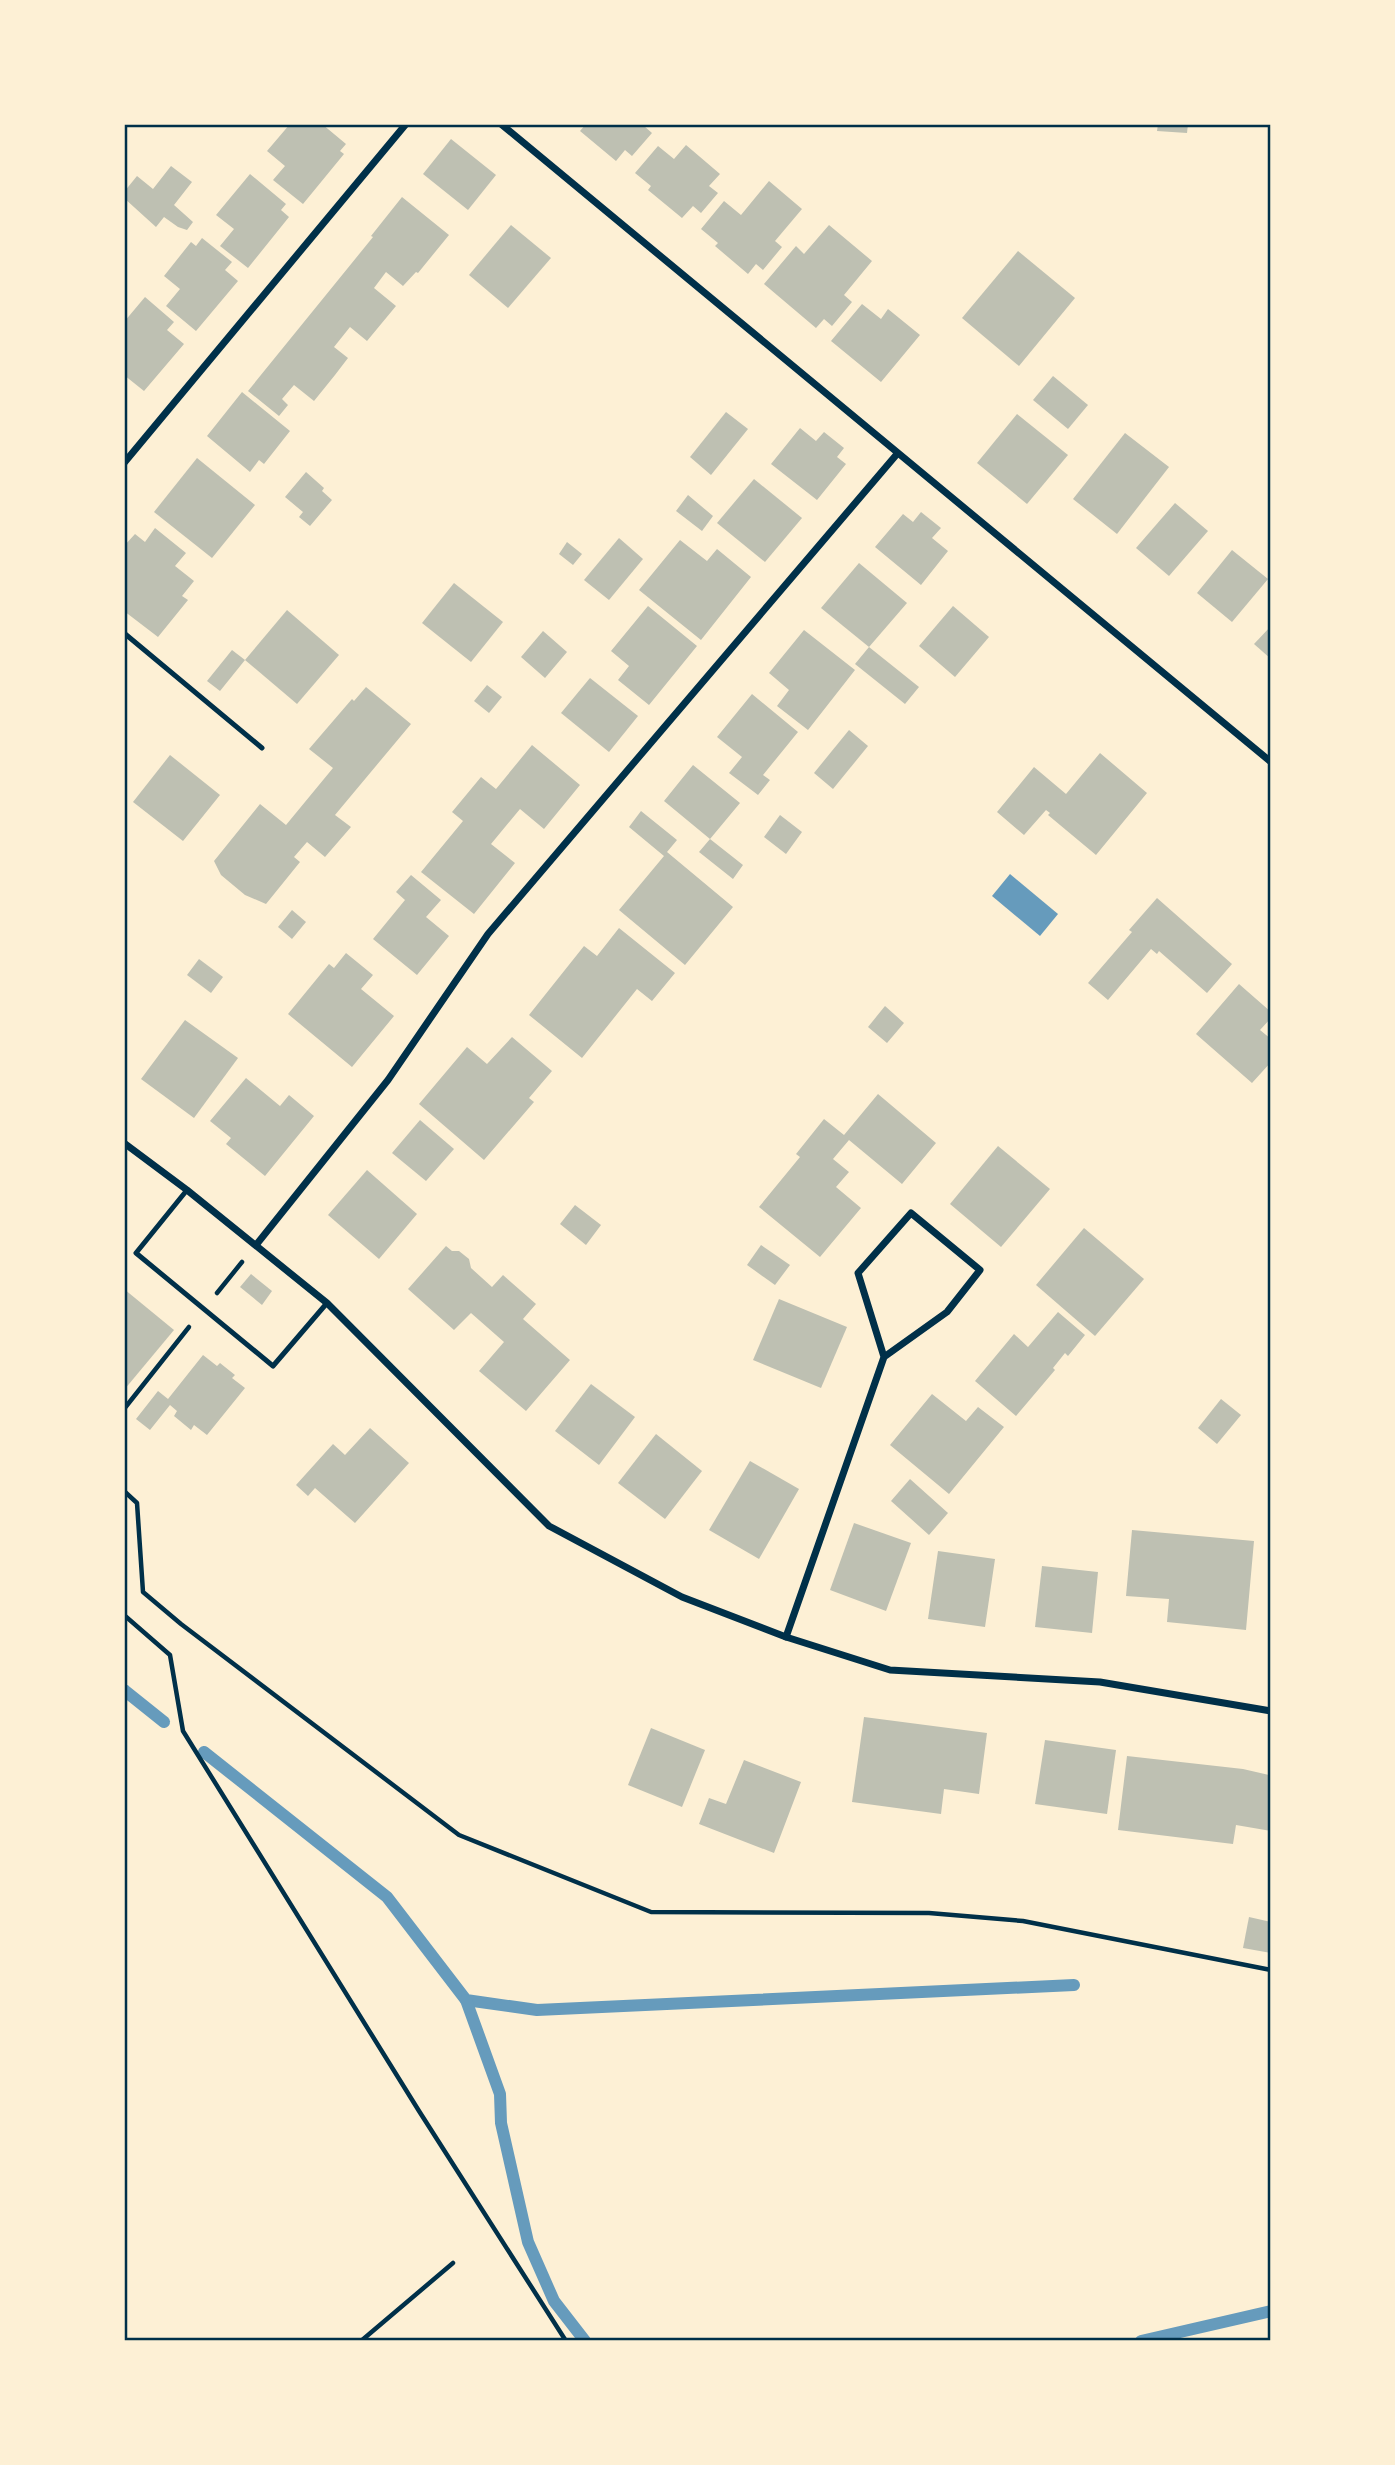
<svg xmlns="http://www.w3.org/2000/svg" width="1395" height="2465" font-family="'IBM Plex Serif',serif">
	<rect width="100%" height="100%" fill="#fdf0d5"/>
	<path fill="#669bbc" d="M 1010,874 L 1058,914 L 1040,936 L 992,896 Z"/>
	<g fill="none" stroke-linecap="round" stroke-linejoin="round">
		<g stroke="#669bbc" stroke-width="12">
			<path d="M 124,1690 L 164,1722"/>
			<path d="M 204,1752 L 387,1897 L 466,2000 L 537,2010 L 1074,1985"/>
			<path d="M 466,2000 L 500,2094 L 501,2123 L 528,2242 L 554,2301 L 585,2341"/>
			<path d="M 1141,2341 L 1271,2311"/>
		</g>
	</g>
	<g fill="#bec0b2">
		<path d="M 290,124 L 307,124 L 310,127 L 313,124 L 322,124 L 346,144 L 340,151 L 344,154 L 303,204 L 273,180 L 285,166 L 267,151 Z"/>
		<path d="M 586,124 L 645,124 L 644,126 L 652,133 L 632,156 L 625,150 L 616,161 L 580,131 Z"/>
		<path d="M 1158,124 L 1188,124 L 1187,133 L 1157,131 Z"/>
		<path d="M 451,139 L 496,175 L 468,210 L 423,174 Z"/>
		<path d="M 686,145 L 720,174 L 709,186 L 718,193 L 701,213 L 693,206 L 682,218 L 648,190 L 651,186 L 635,173 L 658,146 L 674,159 Z"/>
		<path d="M 171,166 L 192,182 L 174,205 L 193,222 L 187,230 L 178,227 L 164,217 L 156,227 L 124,198 L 124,192 L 137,176 L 153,189 Z"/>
		<path d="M 250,174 L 286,204 L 281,210 L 289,217 L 248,268 L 220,246 L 234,229 L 216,215 Z"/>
		<path d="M 769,181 L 802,209 L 775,241 L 782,247 L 763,270 L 756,264 L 748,274 L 715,246 L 718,243 L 701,229 L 724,201 L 741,215 Z"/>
		<path d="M 402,197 L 449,235 L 418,273 L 416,272 L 403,286 L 386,272 L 374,288 L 396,306 L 367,341 L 350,327 L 334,347 L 348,358 L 335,375 L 314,401 L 294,385 L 282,399 L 288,405 L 279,416 L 248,391 L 373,237 L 371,236 Z"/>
		<path d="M 511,225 L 551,258 L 508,308 L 469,275 Z"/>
		<path d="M 829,225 L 872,261 L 844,295 L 852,302 L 832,326 L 824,319 L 816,328 L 764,284 L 796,246 L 804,254 Z"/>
		<path d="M 202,238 L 232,262 L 225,270 L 238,281 L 196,331 L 166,306 L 180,289 L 164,276 L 191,242 L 196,246 Z"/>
		<path d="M 1018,251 L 1075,298 L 1019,366 L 962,318 Z"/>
		<path d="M 145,297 L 174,322 L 167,330 L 184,344 L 144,391 L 124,375 L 124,322 Z"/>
		<path d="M 862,304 L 881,319 L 888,309 L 920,335 L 881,382 L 831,341 Z"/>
		<path d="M 1053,376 L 1088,405 L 1068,429 L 1033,400 Z"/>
		<path d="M 242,392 L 290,431 L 264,464 L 259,460 L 250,472 L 207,436 Z"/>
		<path d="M 726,412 L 748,429 L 711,475 L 690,457 Z"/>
		<path d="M 1017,414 L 1068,455 L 1027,504 L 977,463 Z"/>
		<path d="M 800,428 L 816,441 L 824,432 L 844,448 L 837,457 L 846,464 L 817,500 L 771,464 Z"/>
		<path d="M 1125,433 L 1169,467 L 1117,534 L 1073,499 Z"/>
		<path d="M 197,458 L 255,505 L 212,558 L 154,512 Z"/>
		<path d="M 306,472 L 324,488 L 322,491 L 332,500 L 310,526 L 299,517 L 303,512 L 285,497 Z"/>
		<path d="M 754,479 L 802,518 L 765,562 L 717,523 Z"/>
		<path d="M 688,495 L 713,516 L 702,531 L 676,511 Z"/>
		<path d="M 1175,503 L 1208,531 L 1169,576 L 1136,548 Z"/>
		<path d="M 921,512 L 941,528 L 932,538 L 948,551 L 921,585 L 875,547 L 903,514 L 913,522 Z"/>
		<path d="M 155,528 L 186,553 L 175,566 L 194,581 L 182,596 L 188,600 L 158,637 L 124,611 L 124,546 L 135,534 L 145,542 Z"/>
		<path d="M 619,538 L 643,559 L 609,600 L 584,580 Z"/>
		<path d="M 680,540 L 707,561 L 717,549 L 751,577 L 701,640 L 639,590 Z"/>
		<path d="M 567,542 L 582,554 L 573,565 L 559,554 Z"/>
		<path d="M 1232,550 L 1268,579 L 1232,622 L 1197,593 Z"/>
		<path d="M 859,563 L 907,603 L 869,647 L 821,608 Z"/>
		<path d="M 454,583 L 503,622 L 471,662 L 422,623 Z"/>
		<path d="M 648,606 L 697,646 L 649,705 L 618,680 L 629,666 L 611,651 Z"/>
		<path d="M 953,606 L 989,637 L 955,677 L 919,646 Z"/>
		<path d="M 287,610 L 339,655 L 297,704 L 245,660 Z"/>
		<path d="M 1271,626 L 1271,659 L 1254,644 Z"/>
		<path d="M 804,630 L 855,670 L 808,730 L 777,706 L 789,690 L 769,673 Z"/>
		<path d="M 543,631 L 567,652 L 545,678 L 521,657 Z"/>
		<path d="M 869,647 L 919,687 L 905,704 L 855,664 Z"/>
		<path d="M 232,650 L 245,660 L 220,691 L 207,681 Z"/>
		<path d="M 590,678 L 638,716 L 609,752 L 561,713 Z"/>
		<path d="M 487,685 L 502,697 L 489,713 L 474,701 Z"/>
		<path d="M 366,687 L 411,724 L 335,815 L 351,827 L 325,857 L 307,842 L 294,857 L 300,862 L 266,904 L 245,895 L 221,875 L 214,861 L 260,804 L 286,825 L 333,768 L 309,749 L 352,699 L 354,701 Z"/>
		<path d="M 752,694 L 798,732 L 763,775 L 770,780 L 758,795 L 729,773 L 742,757 L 717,737 Z"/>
		<path d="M 849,730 L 868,746 L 833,789 L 814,773 Z"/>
		<path d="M 532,745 L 580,785 L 544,829 L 520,809 L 491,844 L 515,863 L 474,914 L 421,872 L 463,821 L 452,812 L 481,777 L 496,789 Z"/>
		<path d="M 1100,753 L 1147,793 L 1096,855 L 1048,815 L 1050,813 L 1046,810 L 1024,835 L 997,812 L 1034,767 L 1066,794 Z"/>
		<path d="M 170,755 L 220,795 L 183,841 L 133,802 Z"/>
		<path d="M 693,765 L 740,803 L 710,839 L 743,865 L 733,879 L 699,852 L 710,839 L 664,801 Z"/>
		<path d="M 641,811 L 677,840 L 667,852 L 733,907 L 685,965 L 619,910 L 664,856 L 629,827 Z"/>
		<path d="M 780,815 L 802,832 L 786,854 L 764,837 Z"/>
		<path d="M 411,875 L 441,900 L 426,917 L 449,936 L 417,975 L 373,939 L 405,900 L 396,892 Z"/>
		<path d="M 1157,898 L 1232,964 L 1207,993 L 1159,951 L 1157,954 L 1151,949 L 1108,1000 L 1088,983 L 1132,932 L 1129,930 Z"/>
		<path d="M 292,910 L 306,922 L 292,939 L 278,927 Z"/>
		<path d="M 619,928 L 675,973 L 652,1001 L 637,989 L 582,1058 L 529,1015 L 584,946 L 597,956 Z"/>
		<path d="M 346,953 L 373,975 L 361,989 L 394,1016 L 352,1067 L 288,1014 L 329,964 L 334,968 Z"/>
		<path d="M 199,959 L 223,977 L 211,993 L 187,975 Z"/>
		<path d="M 1239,984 L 1271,1012 L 1271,1018 L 1260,1030 L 1271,1039 L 1271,1062 L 1252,1083 L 1196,1034 Z"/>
		<path d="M 885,1006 L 904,1023 L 887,1043 L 868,1027 Z"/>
		<path d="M 185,1020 L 238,1058 L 194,1118 L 141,1079 Z"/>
		<path d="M 512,1037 L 552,1071 L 529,1098 L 534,1102 L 484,1160 L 419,1104 L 467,1047 L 487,1064 Z"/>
		<path d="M 246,1078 L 280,1106 L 289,1095 L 314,1116 L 265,1176 L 226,1144 L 231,1138 L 210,1121 Z"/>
		<path d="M 878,1094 L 936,1143 L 902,1184 L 849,1140 L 833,1159 L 849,1172 L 836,1187 L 861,1208 L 820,1257 L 759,1207 L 800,1157 L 796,1154 L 824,1119 L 844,1135 Z"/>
		<path d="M 420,1120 L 454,1149 L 426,1181 L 392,1153 Z"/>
		<path d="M 998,1146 L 1050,1189 L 1001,1247 L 950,1204 Z"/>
		<path d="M 367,1170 L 417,1214 L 379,1259 L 328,1215 Z"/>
		<path d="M 575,1205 L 601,1225 L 586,1245 L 560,1224 Z"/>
		<path d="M 1084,1228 L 1144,1279 L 1095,1336 L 1036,1285 Z"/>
		<path d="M 761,1245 L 790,1265 L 775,1285 L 747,1265 Z"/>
		<path d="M 446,1246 L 452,1251 L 459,1251 L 469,1259 L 471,1268 L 492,1287 L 503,1275 L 536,1304 L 523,1319 L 570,1360 L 526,1411 L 479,1371 L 504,1342 L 471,1313 L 454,1330 L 408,1289 Z"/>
		<path d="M 251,1274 L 272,1291 L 262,1305 L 240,1287 Z"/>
		<path d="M 124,1289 L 174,1330 L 124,1390 Z"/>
		<path d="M 779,1299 L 847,1327 L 821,1388 L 753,1360 Z"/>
		<path d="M 1058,1312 L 1085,1335 L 1068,1356 L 1065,1353 L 1053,1368 L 1055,1370 L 1016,1416 L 975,1381 L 1014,1334 L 1028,1347 Z"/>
		<path d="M 203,1355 L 217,1366 L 220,1363 L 235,1375 L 232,1378 L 245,1388 L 207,1435 L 194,1425 L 191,1430 L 174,1416 L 177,1411 L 170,1405 L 150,1430 L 136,1419 L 158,1391 L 168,1399 Z"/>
		<path d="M 591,1384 L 635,1417 L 599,1465 L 555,1431 Z"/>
		<path d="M 932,1394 L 966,1421 L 978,1407 L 1004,1427 L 949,1494 L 890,1445 Z"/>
		<path d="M 1221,1399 L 1241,1415 L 1217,1444 L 1198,1428 Z"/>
		<path d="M 370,1428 L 409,1463 L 355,1523 L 315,1488 L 308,1496 L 296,1485 L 333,1444 L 345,1455 Z"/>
		<path d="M 656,1434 L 702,1471 L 665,1519 L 618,1483 Z"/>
		<path d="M 750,1461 L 799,1489 L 759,1559 L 709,1530 Z"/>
		<path d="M 910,1479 L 948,1513 L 929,1535 L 891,1501 Z"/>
		<path d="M 854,1523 L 911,1543 L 886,1611 L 830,1590 Z"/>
		<path d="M 1132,1530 L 1254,1541 L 1246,1630 L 1167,1622 L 1169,1599 L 1126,1596 Z"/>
		<path d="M 938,1551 L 995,1559 L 985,1627 L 928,1619 Z"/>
		<path d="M 1042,1566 L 1098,1572 L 1092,1633 L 1035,1627 Z"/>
		<path d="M 864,1717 L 987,1733 L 979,1794 L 944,1789 L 941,1814 L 852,1802 Z"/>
		<path d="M 651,1728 L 705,1750 L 682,1807 L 628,1785 Z"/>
		<path d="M 1045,1740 L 1116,1750 L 1107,1814 L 1035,1804 Z"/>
		<path d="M 1127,1756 L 1243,1769 L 1269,1775 L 1271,1831 L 1236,1825 L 1233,1844 L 1118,1830 Z"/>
		<path d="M 744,1760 L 801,1782 L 774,1853 L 699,1824 L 709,1798 L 726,1804 Z"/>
		<path d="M 1249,1917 L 1271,1922 L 1271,1953 L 1243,1948 Z"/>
	</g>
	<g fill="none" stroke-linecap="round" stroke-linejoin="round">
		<g stroke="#003049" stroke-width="4.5">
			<path d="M 217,1293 L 242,1262"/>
			<path d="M 124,1409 L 189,1327"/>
			<path d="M 124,1491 L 137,1503 L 143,1592 L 181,1624 L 459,1835 L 651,1912 L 929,1913 L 1023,1921 L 1271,1970"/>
			<path d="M 124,1615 L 170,1655 L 183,1731 L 419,2111 L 566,2341"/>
			<path d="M 361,2341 L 453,2263"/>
		</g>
		<g stroke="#003049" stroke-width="5">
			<path d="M 124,633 L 262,748"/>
			<path d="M 187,1190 L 136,1253 L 273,1366 L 327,1303"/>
		</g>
		<g stroke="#003049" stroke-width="7">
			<path d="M 501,124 L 1271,762"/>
			<path d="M 124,463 L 406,124"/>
			<path d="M 124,1143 L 187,1190 L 327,1303 L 549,1526 L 682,1597 L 786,1637 L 890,1670 L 1100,1682 L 1271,1711"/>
			<path d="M 256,1245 L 388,1080 L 488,934 L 897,454"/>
			<path d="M 786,1637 L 884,1357 L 947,1312 L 980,1270 L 911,1213 L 858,1273 L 884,1357"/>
		</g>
	</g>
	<rect width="1395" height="2465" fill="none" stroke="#fdf0d5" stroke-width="252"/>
	<rect x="126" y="126" width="1143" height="2213" fill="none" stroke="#003049" stroke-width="2.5"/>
</svg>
